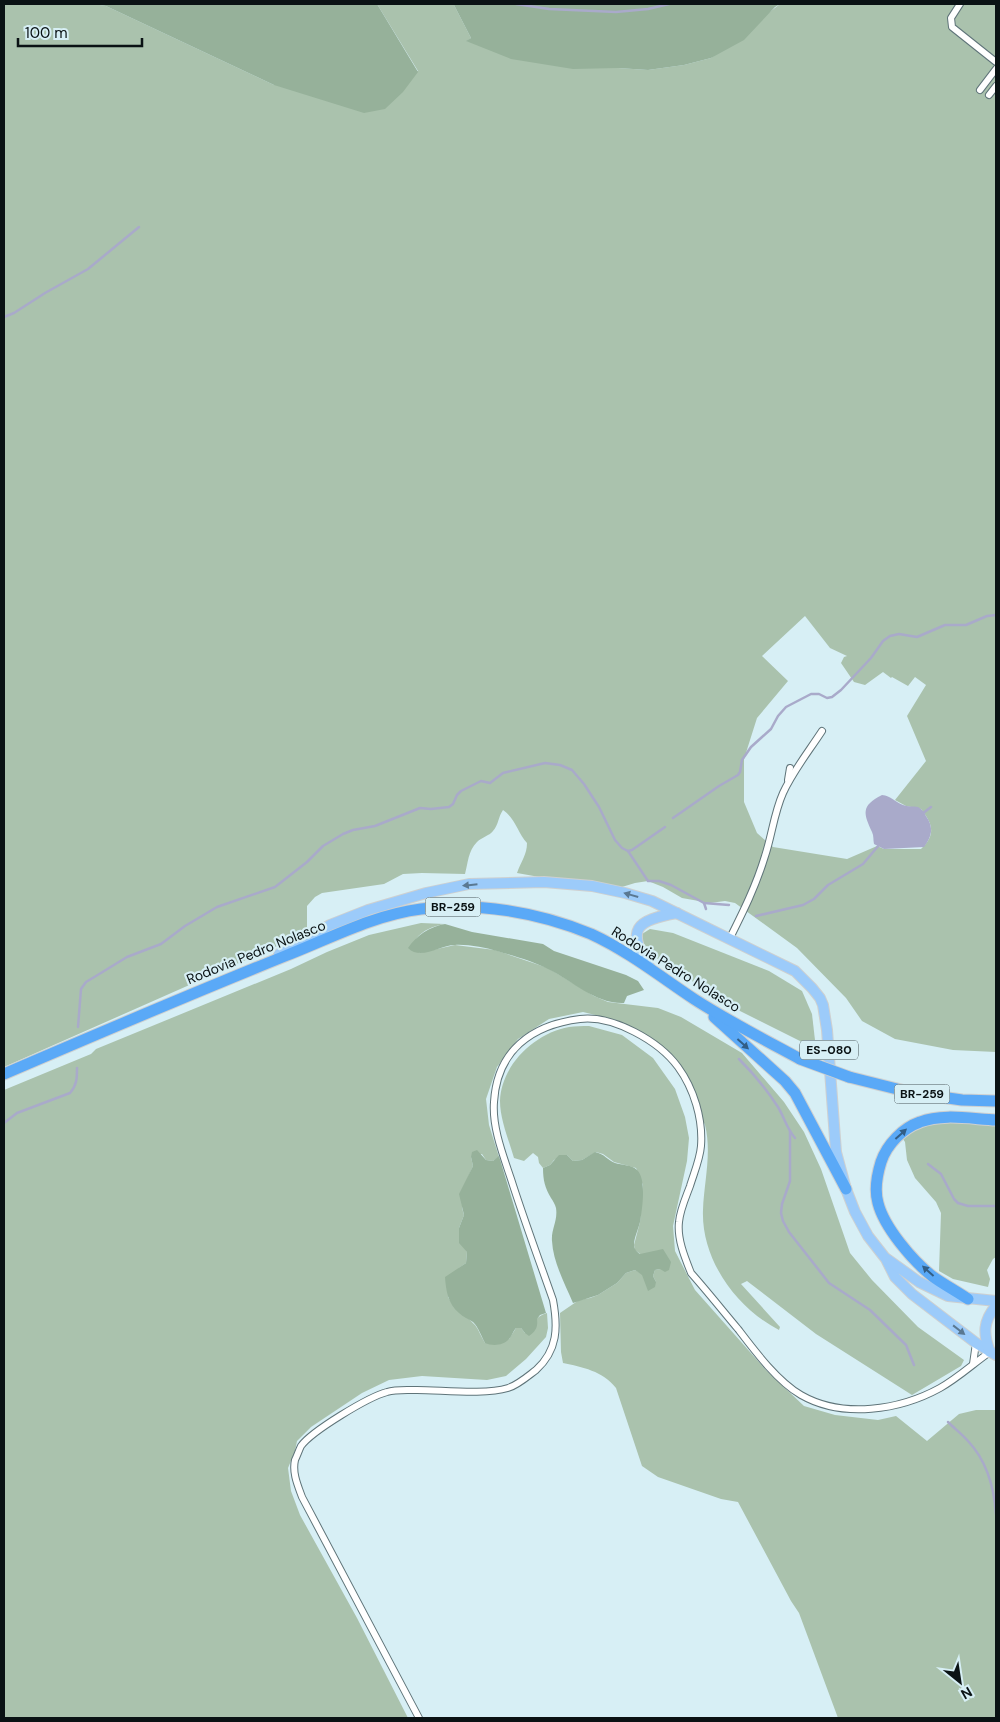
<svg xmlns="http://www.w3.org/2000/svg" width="1000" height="1722" font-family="'DM Sans',sans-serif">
	<rect width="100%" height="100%" fill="#d7eff5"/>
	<g fill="#aac2ad" fill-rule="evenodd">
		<path d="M 4,4 L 94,4 L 106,6 L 274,85 L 418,71 L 377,4 L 450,4 L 454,5 L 471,38 L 467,41 L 618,68 L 648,70 L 684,65 L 711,58 L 780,4 L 996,4 L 996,1052 L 953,1050 L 895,1039 L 862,1021 L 846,998 L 797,948 L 735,903 L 725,901 L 710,903 L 682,898 L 663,887 L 648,881 L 635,883 L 612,890 L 517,873 C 521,861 527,855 527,843 C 518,833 515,818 503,810 C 498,817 499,824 493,831 C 489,836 482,837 477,842 C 468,851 468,863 465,874 L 422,873 L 403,874 L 384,884 L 322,893 L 315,897 L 307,906 L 307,933 L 4,1067 ZM 805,616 L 830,648 L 847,656 L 844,657 L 841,663 L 854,682 L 865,685 L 883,672 L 891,678 L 892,677 L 908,686 L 915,677 L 926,685 L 907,716 L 926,761 L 895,800 L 906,806 L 921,809 C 933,824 936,835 921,849 L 884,849 L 877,846 L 847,859 L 773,847 L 757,833 L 744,802 L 744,759 L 757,718 L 788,681 L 762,656 Z"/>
		<path d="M 421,923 L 445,924 C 433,926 423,930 416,939 L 419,953 L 455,945 L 495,950 L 548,968 L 594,996 L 608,1002 L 658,1008 L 681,1017 L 742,1053 L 784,1102 L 804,1132 L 821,1169 L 850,1253 L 872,1280 L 918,1327 L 964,1360 L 961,1366 L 912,1395 L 816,1334 L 747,1281 L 741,1284 L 780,1327 L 779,1330 C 736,1308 701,1259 703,1210 C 704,1182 712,1153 705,1125 L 681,1071 L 650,1039 L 616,1020 L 583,1012 L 549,1019 L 518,1039 L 497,1067 L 486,1099 L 489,1125 L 499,1157 L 493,1161 L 486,1160 L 482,1154 L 471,1157 L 473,1166 C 466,1182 458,1197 464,1215 L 459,1228 L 467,1252 L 466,1263 L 459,1268 L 448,1297 C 457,1313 464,1313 475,1325 C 479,1330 481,1337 485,1343 L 509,1339 L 516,1328 L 521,1328 L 525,1333 C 531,1326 537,1315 547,1313 L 548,1328 L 546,1337 L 526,1359 L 506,1376 L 487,1380 L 422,1376 L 389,1380 L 362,1393 L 311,1427 L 297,1441 L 295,1451 L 288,1468 L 291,1491 L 300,1515 L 357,1618 L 408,1718 L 4,1718 L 4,1090 L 91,1054 L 96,1049 L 291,969 L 327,952 L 369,935 Z"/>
		<path d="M 650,929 L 673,933 L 769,971 L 802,991 L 812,1014 L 816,1049 L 732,1007 L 644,950 L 642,934 Z"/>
		<path d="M 589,1026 L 622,1035 L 653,1058 L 675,1089 L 685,1117 L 689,1138 L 687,1161 L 673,1226 L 675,1251 L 695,1290 L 766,1370 L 804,1406 L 835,1415 L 878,1420 L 896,1416 L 927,1441 L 959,1414 L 976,1410 L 996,1410 L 996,1718 L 838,1718 L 799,1613 L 791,1601 L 738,1502 L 721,1499 L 658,1477 L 642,1466 L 616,1388 C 603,1371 582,1367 563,1363 L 561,1352 L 560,1313 L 579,1300 L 590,1298 L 598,1295 L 617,1283 L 626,1273 L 635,1270 L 656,1282 L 653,1276 L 655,1270 L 660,1269 L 635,1250 L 634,1245 L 640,1222 L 643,1185 L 636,1168 L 614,1162 L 603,1154 L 596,1152 L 582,1160 L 573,1161 L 567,1155 L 554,1160 L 550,1165 L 543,1168 L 539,1163 L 538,1157 L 533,1153 L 524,1161 L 514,1158 C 509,1140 500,1120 500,1101 C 501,1065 535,1033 569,1027 C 575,1026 582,1026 589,1026 Z"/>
		<path d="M 939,1119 L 996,1122 L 996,1257 L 993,1259 L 987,1270 L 990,1279 L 988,1287 L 953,1279 L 939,1271 L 941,1213 L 936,1202 L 915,1178 L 907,1160 L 905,1142 L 899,1133 Z"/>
	</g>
	<g fill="#96b19a">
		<path d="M 94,4 L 377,4 L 418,72 L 403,92 L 385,109 L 364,113 L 274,85 L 106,6 Z"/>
		<path d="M 450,4 L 780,4 L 775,7 L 744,40 L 711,58 L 684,65 L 648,70 L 618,68 L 573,69 L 511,59 L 466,41 L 471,38 L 454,5 Z"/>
		<path d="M 445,924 L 472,932 L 543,944 L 554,951 L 626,975 L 638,981 L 644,990 L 627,996 L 624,1003 C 595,1004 573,981 548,969 C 533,961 514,956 497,951 C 487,948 466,944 455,945 C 440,945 421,961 408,948 C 417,935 429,927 445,924 Z"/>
		<path d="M 477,1150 L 486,1160 L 493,1161 L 499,1156 L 546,1313 L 540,1315 L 537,1319 C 538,1327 536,1331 529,1336 L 525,1333 L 521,1328 L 516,1328 C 513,1331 512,1336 509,1339 C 503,1346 492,1346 485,1343 C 481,1336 479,1328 473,1322 C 469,1319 463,1317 459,1313 C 448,1304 446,1291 445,1277 L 466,1263 L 467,1252 L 459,1243 L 459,1228 L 464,1215 L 459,1194 L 473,1166 L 471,1157 L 472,1152 Z"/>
		<path d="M 595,1152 C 605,1154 607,1160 615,1163 C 622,1165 632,1165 637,1170 C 647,1179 642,1210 640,1222 C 638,1230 634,1238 634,1245 C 634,1249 637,1252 640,1254 L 663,1249 L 671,1262 L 669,1270 L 665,1272 L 660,1269 L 655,1270 L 653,1276 L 656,1282 L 655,1287 L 648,1291 L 642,1275 L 635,1270 L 626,1273 L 617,1283 L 598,1295 L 573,1303 C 565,1284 553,1262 552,1241 C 551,1229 558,1221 556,1208 C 555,1204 553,1201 551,1198 C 545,1188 543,1180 543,1168 L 550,1165 L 559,1155 L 567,1155 L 573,1161 L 582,1160 Z"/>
	</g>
	<path fill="#a9aaca" d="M 882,795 C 891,796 895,802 903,805 C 908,807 913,806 918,807 C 922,809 924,812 926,816 C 934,828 932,836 924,847 L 884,849 L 874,844 C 873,840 874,836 872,832 C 864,814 860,806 882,795 Z"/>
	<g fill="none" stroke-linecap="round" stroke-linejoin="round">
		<g stroke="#a9aaca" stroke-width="2.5">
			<path d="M 516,4 L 549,9 L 616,12 L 648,9 L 669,4"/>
			<path d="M 4,317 L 14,313 L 45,293 L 88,269 L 139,227"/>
			<path d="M 922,814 L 931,807"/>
			<path d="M 673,818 L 719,786 L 738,775 L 740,772 L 742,760 L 751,747 L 771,729 L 778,716 L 786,707 L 811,694 L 819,694 L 827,698 L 832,697 L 841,690 L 871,658 L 883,641 L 890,636 L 899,634 L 917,637 L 945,625 L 966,625 L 987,616 L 996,615"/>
			<path d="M 628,851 L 632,850 L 665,827"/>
			<path d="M 704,903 L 706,909"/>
			<path d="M 756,916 L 803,905 L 814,899 L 828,885 L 863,864 L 879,845"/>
			<path d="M 78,1027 L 81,989 L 86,982 L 96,976 L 127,957 L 161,944 L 185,926 L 217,907 L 275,887 L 307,862 L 323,846 L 343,834 L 353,830 L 375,826 L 420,808 L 431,809 L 449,807 L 453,804 L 457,795 L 461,791 L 481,781 L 490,783 L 503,773 L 545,763 L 560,765 L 572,770 L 584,784 L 599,807 L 615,840 L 622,848 L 628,851 L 648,881 L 659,881 L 671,885 L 704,903 L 729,905"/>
			<path d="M 739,1059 C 753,1073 767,1090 778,1107 C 784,1117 787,1129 795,1138"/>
			<path d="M 4,1123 L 17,1113 L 70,1093 C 77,1085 77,1078 77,1068"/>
			<path d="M 790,1131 L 790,1181 L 782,1204 L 781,1213 L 783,1221 L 789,1232 L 829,1283 L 870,1310 L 906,1345 L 914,1365"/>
			<path d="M 928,1164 L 941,1174 L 954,1199 L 958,1203 L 968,1206 L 996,1206"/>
			<path d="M 948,1422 C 954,1428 962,1434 968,1441 C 987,1461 994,1487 996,1514"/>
		</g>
		<defs>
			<g id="street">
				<path d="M 960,4 L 951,18 L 952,27 L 996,62"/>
				<path d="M 980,90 L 996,69"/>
				<path d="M 989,95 L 996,86"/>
				<path d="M 788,780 L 790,768"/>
				<path d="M 729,940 C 743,912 756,886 765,856 C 772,835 774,813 783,793 C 793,771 809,751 822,731"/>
				<path d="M 973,1364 L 976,1343"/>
				<path d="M 419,1718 L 302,1497 C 298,1486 292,1473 295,1460 C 297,1456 299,1450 301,1446 C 312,1431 368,1397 387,1392 C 396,1389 408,1390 417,1390 C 442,1390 485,1395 508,1388 C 518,1385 528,1376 536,1370 C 558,1350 558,1327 553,1300 C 539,1260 524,1220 511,1179 C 503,1155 492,1127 494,1102 C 497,1051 531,1025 580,1019 C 613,1015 659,1041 678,1067 C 694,1089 703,1119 701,1146 C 700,1159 694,1173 690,1186 C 686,1197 680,1210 679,1222 C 677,1239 685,1258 691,1273 C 707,1291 722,1310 738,1329 C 754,1350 777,1381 801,1395 C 843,1419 900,1410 940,1388 C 958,1378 974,1363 990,1352"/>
			</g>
			<g id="primary">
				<path d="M 279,954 L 330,925 L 368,910 L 426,893 L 469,884 L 544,882 L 592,886 L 625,893 L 652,901 L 795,971 L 812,988 L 820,998 L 823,1005 L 827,1030 L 836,1152 L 846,1189 L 855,1212 L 868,1236 L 886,1259 L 895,1277 L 912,1294 L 976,1343 L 996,1355"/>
				<path d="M 650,968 C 625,929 636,920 677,913"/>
				<path d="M 887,1259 L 919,1282 L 948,1296 L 996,1301"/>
				<path d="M 990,1352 C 983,1334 983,1321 996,1306"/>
			</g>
			<g id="highway">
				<path d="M 714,1017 L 785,1081 L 795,1093 L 846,1189"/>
				<path d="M 4,1074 C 97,1034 191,994 285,956 C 329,939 373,915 421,909 C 478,902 538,912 591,934 C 628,951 661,977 694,999 C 728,1021 765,1040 800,1059"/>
				<path d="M 849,1077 L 913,1093 L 962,1100 L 996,1101"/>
				<path d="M 968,1299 C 956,1291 943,1284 932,1276 C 912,1260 884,1227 878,1203 C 874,1189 877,1175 881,1162 C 887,1144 903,1128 920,1122 C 943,1113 972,1119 996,1120"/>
			</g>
		</defs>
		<use href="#street" stroke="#5f7479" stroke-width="8"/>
		<use href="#primary" stroke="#ced0d0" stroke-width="12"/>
		<use href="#highway" stroke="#ced0d0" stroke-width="13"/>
		<use href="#street" stroke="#fff" stroke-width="6"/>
		<use href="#primary" stroke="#9ccbfa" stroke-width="10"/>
		<use href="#highway" stroke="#5aa9f7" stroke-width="11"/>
		<defs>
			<path id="highway-bridge" d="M 800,1059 L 849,1077"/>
		</defs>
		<use href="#highway-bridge" stroke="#ced0d0" stroke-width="13" stroke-linecap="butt"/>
		<use href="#highway-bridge" stroke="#5aa9f7" stroke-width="11"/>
	</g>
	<defs><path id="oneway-solid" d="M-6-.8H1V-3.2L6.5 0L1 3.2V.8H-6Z" transform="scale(1.25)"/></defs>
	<g fill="#5a7892">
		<use href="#oneway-solid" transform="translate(470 885) rotate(174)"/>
		<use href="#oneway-solid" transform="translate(631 895) rotate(-164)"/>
		<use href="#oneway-solid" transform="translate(959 1330) rotate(38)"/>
	</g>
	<g fill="#325e86">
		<use href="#oneway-solid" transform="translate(743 1044) rotate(42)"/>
		<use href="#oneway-solid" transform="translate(901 1134) rotate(-42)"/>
		<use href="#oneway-solid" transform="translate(928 1271) rotate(-138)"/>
	</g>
	<g text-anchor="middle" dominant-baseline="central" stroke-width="4.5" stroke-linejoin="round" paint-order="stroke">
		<g fill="#d7eff5" stroke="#485458" stroke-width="1">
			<rect x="425.5" y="897.5" width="55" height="19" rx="4"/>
			<rect x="800" y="1040.5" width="58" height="19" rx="4"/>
			<rect x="894.5" y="1084.5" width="55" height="19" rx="4"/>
		</g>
		<g font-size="12" font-weight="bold" fill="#0a1214">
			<text x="453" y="907">BR-259</text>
			<text x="829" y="1050">ES-080</text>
			<text x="922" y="1094">BR-259</text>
		</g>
		<g font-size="14" fill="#0a1214" stroke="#d7eff5">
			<text transform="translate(256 952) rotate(-22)">Rodovia Pedro Nolasco</text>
			<text transform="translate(676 969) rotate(32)">Rodovia Pedro Nolasco</text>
		</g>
	</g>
	<rect width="1000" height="1722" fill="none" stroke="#0a1214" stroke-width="10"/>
	<g transform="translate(960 1682) rotate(150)" stroke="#d7eff5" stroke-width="4" paint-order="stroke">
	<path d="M0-4L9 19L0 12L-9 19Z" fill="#0a1214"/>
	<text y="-8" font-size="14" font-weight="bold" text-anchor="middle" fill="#0a1214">N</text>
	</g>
	<path d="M18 38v8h124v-8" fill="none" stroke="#0a1214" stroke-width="2.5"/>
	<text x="25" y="38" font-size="15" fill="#0a1214" stroke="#d7eff5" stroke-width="4" paint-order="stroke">100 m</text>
</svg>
